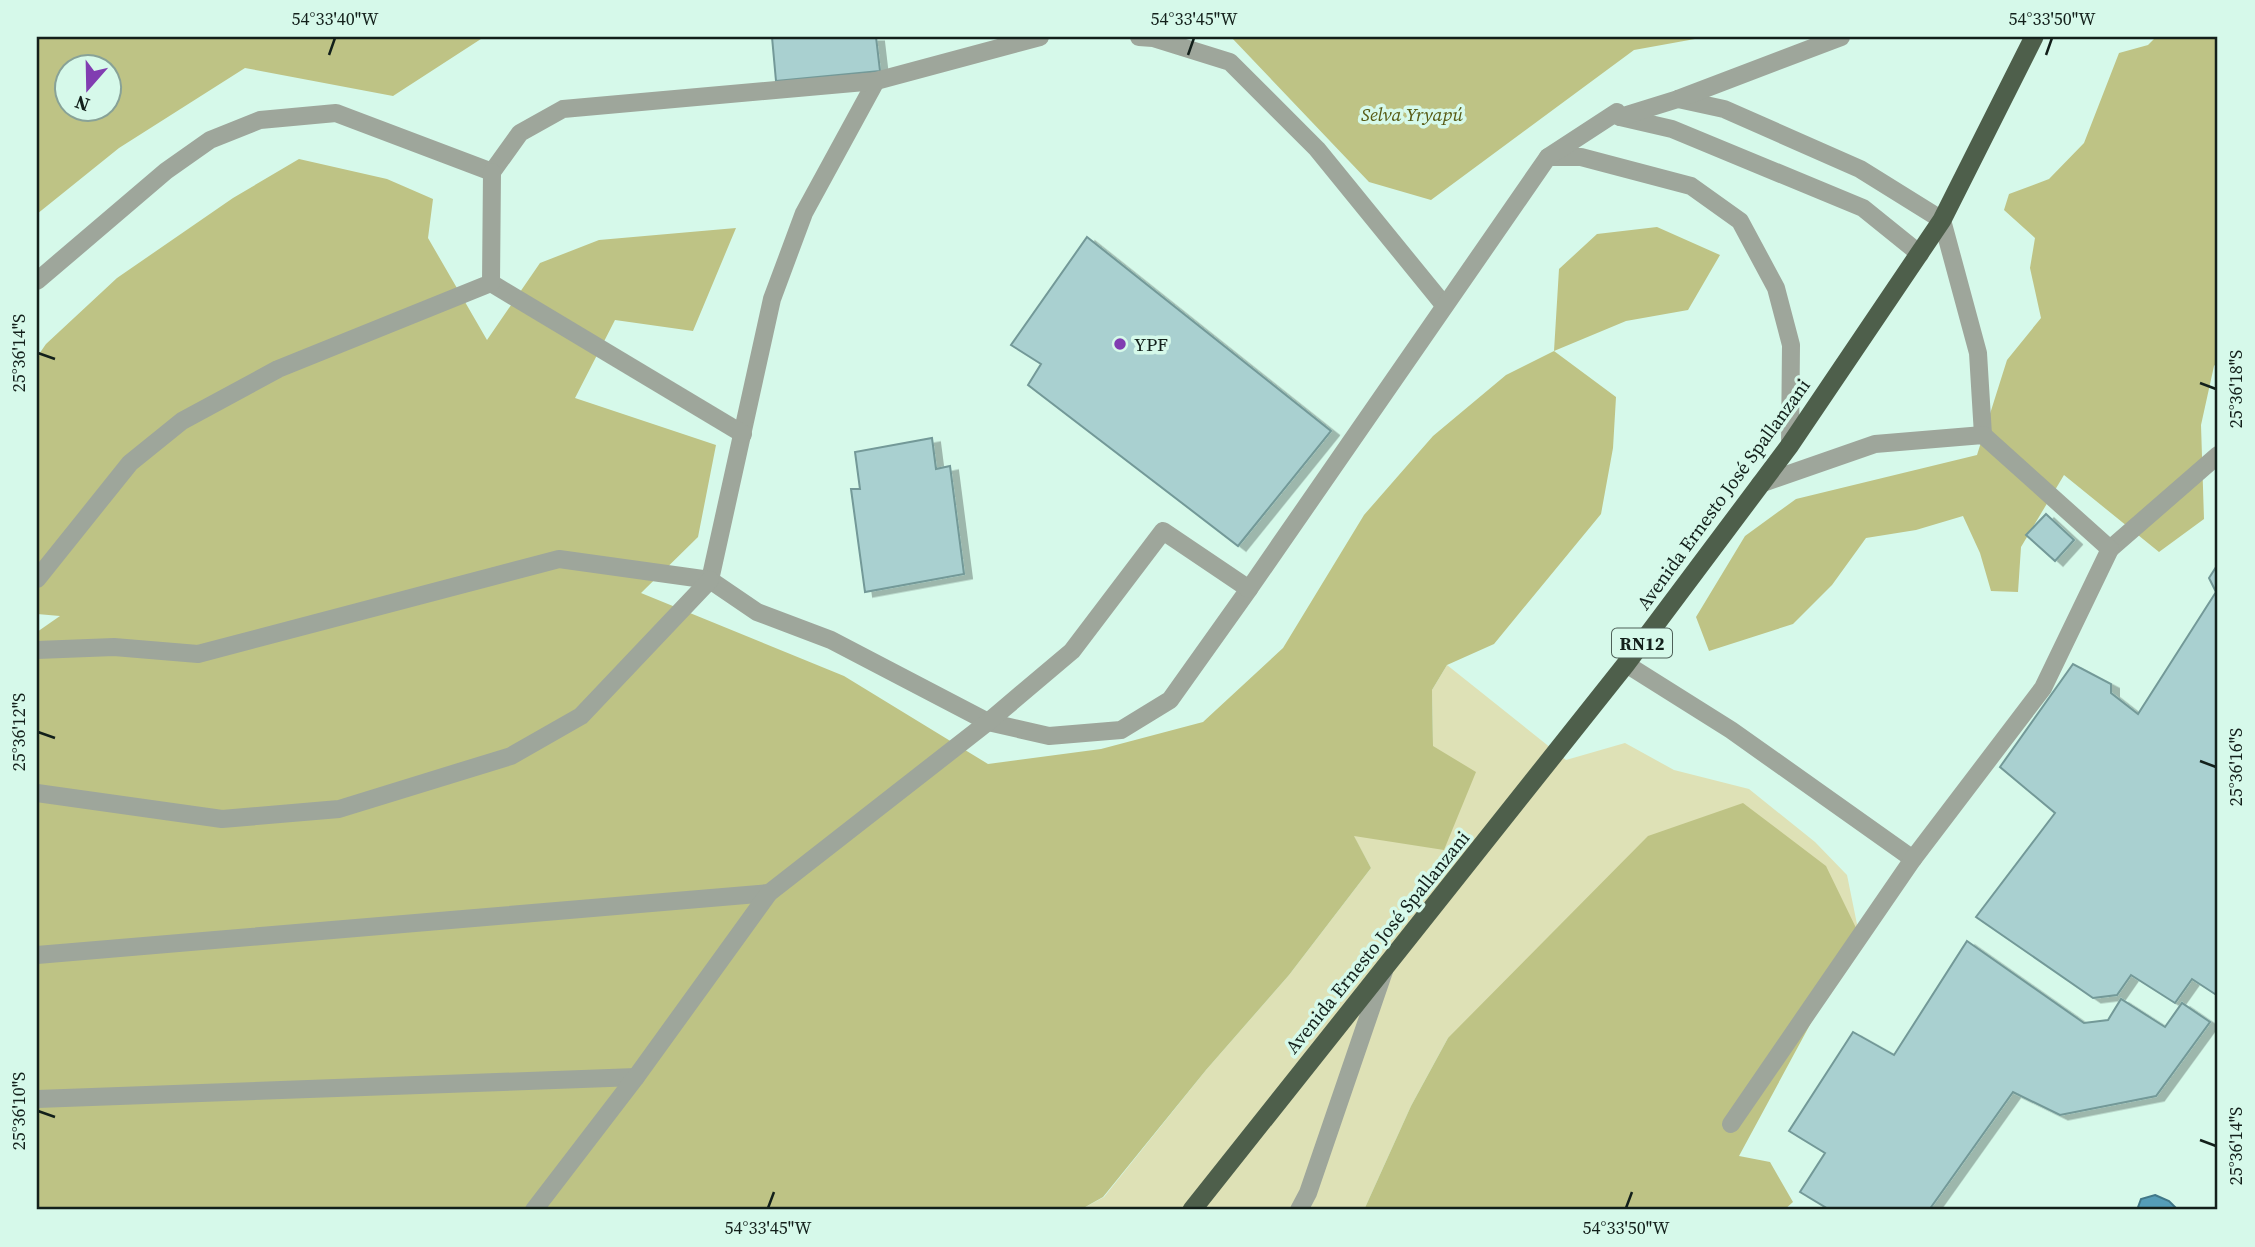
<svg xmlns="http://www.w3.org/2000/svg" width="2255" height="1247" font-family="'Source Serif 4',serif">
	<defs>
		<filter id="shadow"><feDropShadow dx="8" dy="4.5" stdDeviation="0" flood-color="#0004"/></filter>
	</defs>
	<rect width="100%" height="100%" fill="#d6f9ea"/>
	<path fill="#dee1b6" d="M 1447,665 L 1566,760 L 1625,743 L 1674,770 L 1749,789 L 1815,842 L 1847,875 L 1859,934 L 1448,1038 L 1411,1106 L 1364,1210 L 1080,1210 L 1104,1197 L 1206,1070 L 1289,975 L 1371,868 L 1353,835 L 1433,746 L 1432,690 Z"/>
	<g fill="#bec385" fill-rule="evenodd">
		<path d="M 37,37 L 484,37 L 393,96 L 245,68 L 119,148 L 37,214 ZM 108,66 L 108,108 L 66,108 L 66,66 Z"/>
		<path d="M 1231,37 L 1706,37 L 1634,50 L 1431,200 L 1369,182 Z"/>
		<path d="M 2156,37 L 2218,37 L 2218,361 L 2214,366 L 2201,425 L 2204,519 L 2159,552 L 2064,475 L 2021,547 L 2018,592 L 1991,591 L 1980,553 L 1963,516 L 1916,530 L 1866,538 L 1832,585 L 1793,624 L 1709,651 L 1696,617 L 1745,536 L 1796,499 L 1977,455 L 2007,360 L 2041,318 L 2030,268 L 2035,238 L 2004,210 L 2009,194 L 2049,179 L 2084,143 L 2119,53 L 2148,45 Z"/>
		<path d="M 299,159 L 387,179 L 433,199 L 428,238 L 487,340 L 540,263 L 599,240 L 736,228 L 693,331 L 615,320 L 575,398 L 716,445 L 698,537 L 641,593 L 844,676 L 988,764 L 1101,749 L 1203,722 L 1283,648 L 1364,515 L 1433,436 L 1506,375 L 1554,351 L 1559,269 L 1597,234 L 1657,227 L 1720,255 L 1688,310 L 1626,321 L 1554,351 L 1616,397 L 1613,448 L 1601,514 L 1494,644 L 1447,665 L 1432,690 L 1433,746 L 1476,772 L 1444,850 L 1354,836 L 1371,868 L 1289,975 L 1206,1070 L 1103,1197 L 1080,1210 L 37,1210 L 37,632 L 60,616 L 37,614 L 37,357 L 46,344 L 117,278 L 233,198 Z"/>
		<path d="M 1743,803 L 1826,866 L 1859,934 L 1739,1156 L 1770,1162 L 1793,1202 L 1784,1210 L 1364,1210 L 1411,1106 L 1448,1038 L 1648,836 Z"/>
	</g>
	<path fill="#559db7" stroke="#417888" stroke-width="2" d="M 2155,1195 L 2169,1201 L 2178,1210 L 2137,1210 L 2141,1199 Z"/>
	<g fill="#a9d0d0" stroke="#739998" stroke-width="2" filter="url(#shadow)">
		<path d="M 772,37 L 876,37 L 880,71 L 776,81 Z"/>
		<path d="M 1087,237 L 1331,431 L 1238,546 L 1028,385 L 1041,364 L 1011,345 Z"/>
		<path d="M 932,438 L 936,469 L 950,466 L 964,574 L 865,592 L 851,489 L 860,489 L 855,452 Z"/>
		<path d="M 2046,514 L 2074,540 L 2055,561 L 2026,535 Z"/>
		<path d="M 2218,564 L 2218,996 L 2192,979 L 2175,1003 L 2131,975 L 2117,995 L 2093,998 L 1976,917 L 2055,813 L 2000,767 L 2073,664 L 2111,684 L 2111,693 L 2138,714 L 2216,592 L 2209,578 Z"/>
		<path d="M 1967,941 L 2084,1023 L 2108,1020 L 2121,999 L 2165,1027 L 2182,1003 L 2210,1022 L 2156,1096 L 2060,1115 L 2013,1092 L 1929,1210 L 1830,1210 L 1800,1192 L 1825,1153 L 1789,1131 L 1853,1032 L 1894,1055 Z"/>
	</g>
	<g fill="none" stroke-linecap="round" stroke-linejoin="round">
		<g stroke="#9ea69b" stroke-width="18">
			<path d="M 1139,37 L 1153,38 L 1230,62 L 1317,149 L 1444,305"/>
			<path d="M 876,81 L 804,213 L 772,299 L 710,580 L 757,612 L 831,640 L 988,722 L 1049,736 L 1121,730 L 1170,700 L 1249,589"/>
			<path d="M 1678,99 L 1724,109 L 1860,169 L 1942,220 L 1978,353 L 1983,435"/>
			<path d="M 1620,117 L 1672,129 L 1863,208 L 1920,254"/>
			<path d="M 1548,157 L 1581,157 L 1691,186 L 1740,221 L 1776,288 L 1791,345 L 1790,445"/>
			<path d="M 37,281 L 166,171 L 210,140 L 260,120 L 336,113 L 492,172 L 520,133 L 563,109 L 876,81 L 1040,37"/>
			<path d="M 491,283 L 743,434"/>
			<path d="M 2110,549 L 2218,455"/>
			<path d="M 37,579 L 130,463 L 182,421 L 278,369 L 491,283 L 492,172"/>
			<path d="M 37,650 L 114,647 L 198,654 L 559,559 L 710,580"/>
			<path d="M 1626,664 L 1731,730 L 1913,859"/>
			<path d="M 37,793 L 222,819 L 339,809 L 511,756 L 581,716 L 710,580"/>
			<path d="M 37,955 L 769,893"/>
			<path d="M 37,1099 L 636,1077"/>
			<path d="M 1731,1124 L 1913,859 L 2043,688 L 2110,549 L 1983,435 L 1875,444 L 1760,484"/>
			<path d="M 534,1210 L 636,1077 L 769,893 L 988,722 L 1072,651 L 1163,531 L 1249,589 L 1548,157 L 1617,112 L 1620,117 L 1678,99 L 1841,37"/>
			<path d="M 1299,1210 L 1308,1193 L 1384,971"/>
		</g>
		<path stroke="#4e5f4b" stroke-width="19" d="M 1192,1210 L 1626,664 L 1790,445 L 1942,220 L 2034,37"/>
	</g>
	<path fill="none" stroke="#13201b" stroke-width="2.5" d="M 329,55 L 335,38M 1188,55 L 1194,38M 2046,55 L 2052,38M 38,353 L 55,359M 2200,383 L 2216,389M 38,732 L 55,738M 2200,761 L 2216,767M 38,1111 L 55,1117M 2200,1140 L 2216,1146M 768,1208 L 774,1192M 1626,1208 L 1632,1192"/>
	<circle fill="#813db1" stroke="#d6f9ea" stroke-width="2.5" cx="1120" cy="344" r="7"/>
	<g text-anchor="middle" dominant-baseline="central" stroke-width="7" stroke-linejoin="round" paint-order="stroke">
		<rect fill="#d6f9ea" stroke="#4e6159" stroke-width="2" x="1612" y="628.5" width="60" height="29" rx="5"/>
		<g font-size="18" font-weight="bold" fill="#13201b">
			<text x="1642" y="643">RN12</text>
		</g>
		<g font-size="19" font-style="italic" fill="#575a13" stroke="#d6f9ea">
			<text x="1412" y="114">Selva Yryapú</text>
		</g>
		<g font-size="19" fill="#13201b" stroke="#d6f9ea" text-anchor="start">
			<text x="1134" y="344">YPF</text>
		</g>
		<g font-size="19" fill="#13201b" stroke="#d6f9ea">
			<text transform="translate(1723 494) rotate(-54)">Avenida Ernesto José Spallanzani</text>
			<text transform="translate(1377 942) rotate(-51)">Avenida Ernesto José Spallanzani</text>
		</g>
	</g>
	<rect width="2255" height="1247" fill="none" stroke="#d6f9ea" stroke-width="77"/>
	<g transform="translate(88 88) rotate(200)"><circle r="33" fill="#d6f9ea" stroke="#88a297" stroke-width="2"/>
	<path d="M0-5L12 26L0 18L-12 26Z" fill="#813db1"/>
	<text y="-10" font-size="19" font-weight="bold" text-anchor="middle" fill="#13201b">N</text>
	</g>
	<rect x="38" y="38" width="2178" height="1170" fill="none" stroke="#13201b" stroke-width="2.5"/>
	<g font-size="18" text-anchor="middle" fill="#13201b">
		<text x="335" y="25">54°33'40"W</text>
		<text x="1194" y="25">54°33'45"W</text>
		<text x="2052" y="25">54°33'50"W</text>
		<text transform="translate(19 353) rotate(-90)" y="6">25°36'14"S</text>
		<text transform="translate(2236 389) rotate(-90)" y="6">25°36'18"S</text>
		<text transform="translate(19 732) rotate(-90)" y="6">25°36'12"S</text>
		<text transform="translate(2236 767) rotate(-90)" y="6">25°36'16"S</text>
		<text transform="translate(19 1111) rotate(-90)" y="6">25°36'10"S</text>
		<text transform="translate(2236 1146) rotate(-90)" y="6">25°36'14"S</text>
		<text x="768" y="1234">54°33'45"W</text>
		<text x="1626" y="1234">54°33'50"W</text>
	</g>
</svg>
